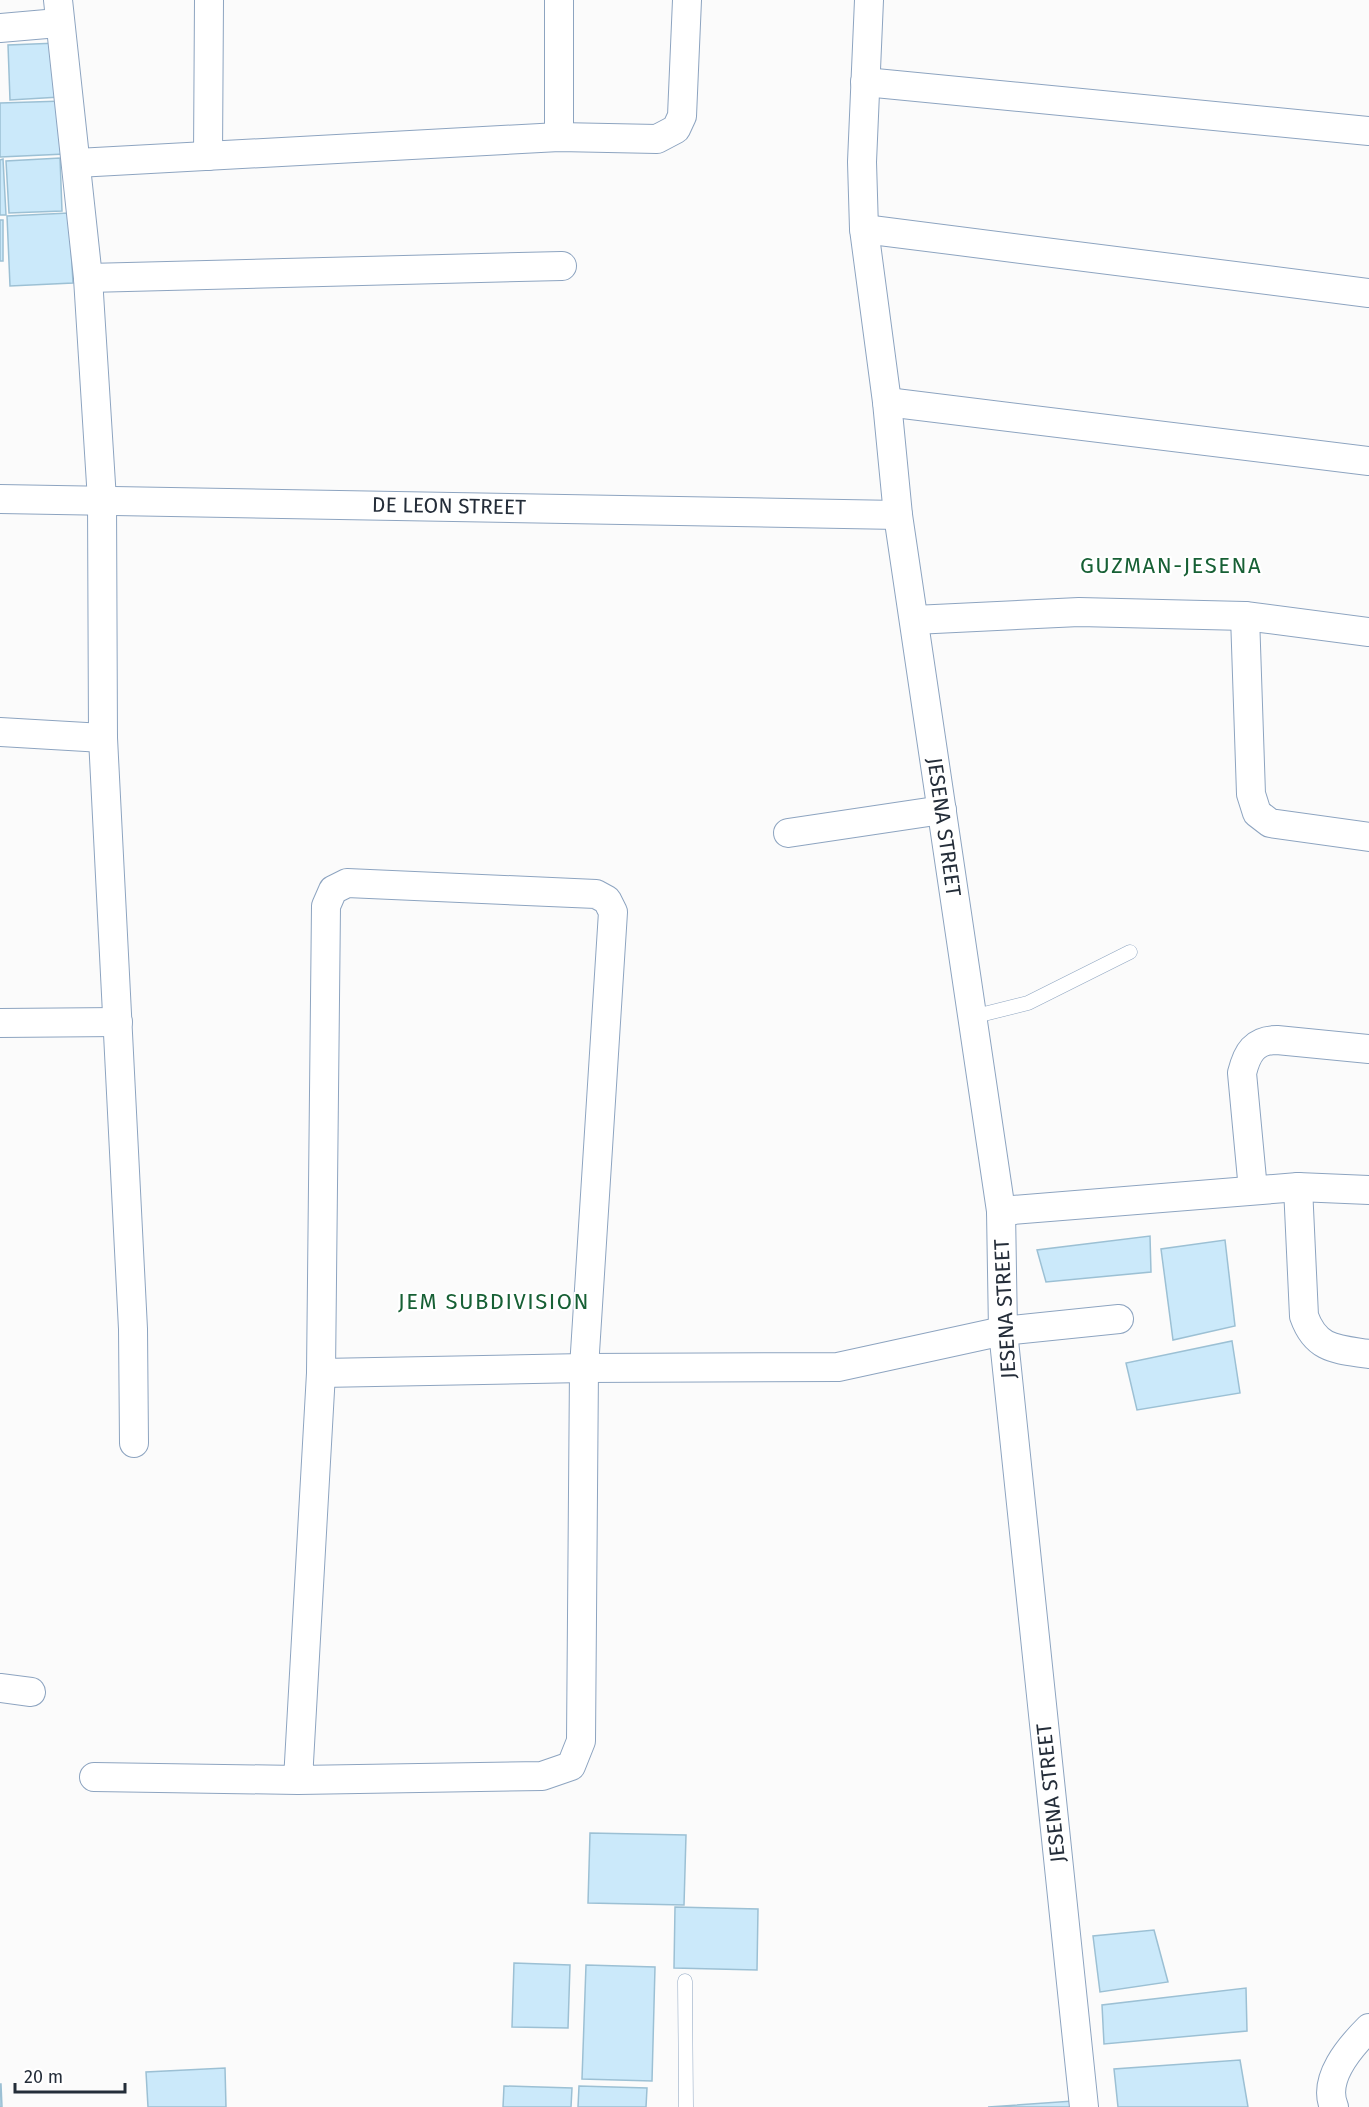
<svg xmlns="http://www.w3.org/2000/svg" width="1369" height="2107" font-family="'Fira Sans',sans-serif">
	<rect width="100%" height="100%" fill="#fbfbfb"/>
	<g fill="#cbe9fa" stroke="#9cc0d4" stroke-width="1.5">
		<path d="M 58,43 L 60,97 L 10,100 L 8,45 Z"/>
		<path d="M 63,101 L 65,154 L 0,157 L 0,103 Z"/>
		<path d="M 60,158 L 62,211 L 9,213 L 6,161 Z"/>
		<path d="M 3,159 L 6,215 L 0,215 L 0,160 Z"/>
		<path d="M 69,213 L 73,283 L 10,286 L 7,216 Z"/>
		<rect x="0" y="220" width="3" height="41"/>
		<path d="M 1150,1236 L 1151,1272 L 1046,1282 L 1037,1250 Z"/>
		<path d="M 1225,1240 L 1235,1326 L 1173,1340 L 1161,1249 Z"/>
		<path d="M 1232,1341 L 1240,1393 L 1137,1410 L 1126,1363 Z"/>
		<path d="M 590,1833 L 686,1835 L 684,1905 L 588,1903 Z"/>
		<path d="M 675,1907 L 758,1909 L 757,1970 L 674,1968 Z"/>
		<path d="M 1154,1930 L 1168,1982 L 1100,1992 L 1093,1936 Z"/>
		<path d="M 514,1963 L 570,1965 L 568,2028 L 512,2027 Z"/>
		<path d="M 586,1965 L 655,1967 L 652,2081 L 582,2079 Z"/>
		<path d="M 1246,1988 L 1247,2031 L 1104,2044 L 1102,2005 Z"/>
		<path d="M 1240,2060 L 1248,2107 L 1118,2107 L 1114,2069 Z"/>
		<path d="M 225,2068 L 226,2107 L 148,2107 L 146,2072 Z"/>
		<path d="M 0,2084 L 1,2084 L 2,2107 L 0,2107 Z"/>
		<path d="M 504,2086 L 572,2088 L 571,2107 L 503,2107 Z"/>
		<path d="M 579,2086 L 647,2088 L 646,2107 L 578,2107 Z"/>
		<path d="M 1073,2101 L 1074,2107 L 988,2107 Z"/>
	</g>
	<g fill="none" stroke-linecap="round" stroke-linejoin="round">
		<defs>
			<g id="lane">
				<path d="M 972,1017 L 1028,1003 L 1130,952"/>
				<path d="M 685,1981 L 686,2107"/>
			</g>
			<g id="street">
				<path d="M 58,0 L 88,278 L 102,500 L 103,738 L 133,1329 L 134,1443"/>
				<path d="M 869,0 L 862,162 L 864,229 L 887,402 L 898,515 L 1001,1211 L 1003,1331 L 1084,2107"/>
				<path d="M 0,28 L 58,23"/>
				<path d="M 865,82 L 1369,131"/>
				<path d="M 559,137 L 559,0"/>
				<path d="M 208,156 L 209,0"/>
				<path d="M 77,163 L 559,137 L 657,139 L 676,129 L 682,116 L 687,0"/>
				<path d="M 864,229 L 1369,293"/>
				<path d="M 88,278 L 562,266"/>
				<path d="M 887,402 L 1369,461"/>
				<path d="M 0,499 L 898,515"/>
				<path d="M 1245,616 L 1251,794 L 1257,813 L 1270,823 L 1369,837"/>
				<path d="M 914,620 L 1079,612 L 1245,616 L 1369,632"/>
				<path d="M 0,732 L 103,738"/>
				<path d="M 788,833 L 942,810"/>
				<path d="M 0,1023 L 118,1022"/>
				<path d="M 1298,1187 L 1304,1316 C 1316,1350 1337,1349 1369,1354"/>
				<path d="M 1253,1190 L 1242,1073 C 1247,1053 1254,1040 1277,1040 L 1369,1049"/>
				<path d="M 1001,1211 L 1298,1187 L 1369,1190"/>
				<path d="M 321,1373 L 584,1368 L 838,1367 L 1003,1331 L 1119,1319"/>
				<path d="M 0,1688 L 31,1692"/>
				<path d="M 94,1777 L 298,1780 L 542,1776 L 571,1766 L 581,1741 L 584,1368 L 613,912 L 607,900 L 596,894 L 347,883 L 333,890 L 326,906 L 321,1373 L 298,1780"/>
				<path d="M 1334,2107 C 1322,2079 1350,2047 1369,2028"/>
			</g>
		</defs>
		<use href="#lane" stroke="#8da4c0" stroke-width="15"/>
		<use href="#street" stroke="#8da4c0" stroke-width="30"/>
		<use href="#lane" stroke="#fff" stroke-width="14"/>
		<use href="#street" stroke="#fff" stroke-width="28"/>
	</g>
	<g text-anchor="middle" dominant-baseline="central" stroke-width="4.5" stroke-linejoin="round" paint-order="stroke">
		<g font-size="21" fill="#242d39" stroke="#fff">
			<text transform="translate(449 506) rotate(1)">DE LEON STREET</text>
			<text transform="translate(944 827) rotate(82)">JESENA STREET</text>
			<text transform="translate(1005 1309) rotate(-93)">JESENA STREET</text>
			<text transform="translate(1051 1793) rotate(-96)">JESENA STREET</text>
		</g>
		<g font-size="22" letter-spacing="1.5" fill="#176035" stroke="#fff">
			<text x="1171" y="565">GUZMAN-JESENA</text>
			<text x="494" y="1301">JEM SUBDIVISION</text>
		</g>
	</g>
	<path d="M15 2083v9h110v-9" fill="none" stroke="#242d39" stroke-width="3"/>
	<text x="24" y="2083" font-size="18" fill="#242d39" stroke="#ffffff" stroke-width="4.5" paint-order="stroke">20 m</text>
</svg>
